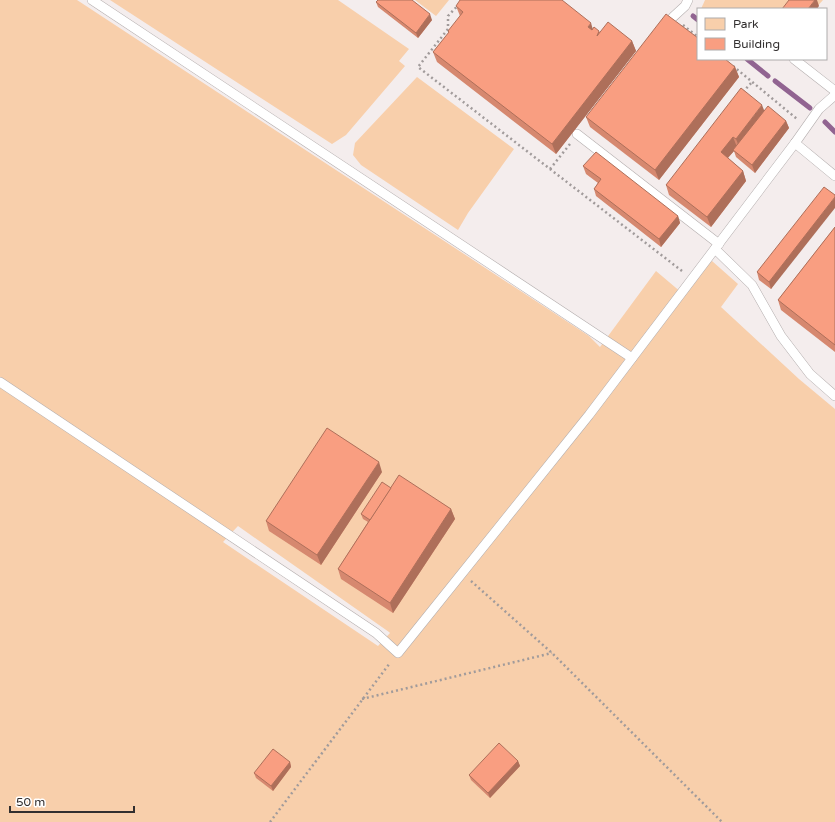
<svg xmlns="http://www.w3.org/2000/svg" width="835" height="822" font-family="'Varela Round',sans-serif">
	<rect width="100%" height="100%" fill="#f4eded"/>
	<g fill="#f8cfab" fill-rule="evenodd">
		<path d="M 0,0 L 77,0 L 589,336 L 600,347 L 656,271 L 682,293 L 712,261 L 738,284 L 721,307 L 799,379 L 835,409 L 835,822 L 0,822 ZM 238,526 L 389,632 L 390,633 L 378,646 L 223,542 Z"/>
		<path d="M 110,0 L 338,0 L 409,49 L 399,61 L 405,66 L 346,135 L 332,144 Z"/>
		<path d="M 415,0 L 449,0 L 436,16 Z"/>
		<path d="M 705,0 L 823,0 L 815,9 L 701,9 Z"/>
		<path d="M 417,77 L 514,149 L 468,213 L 458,230 L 361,165 L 353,155 L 355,143 Z"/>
	</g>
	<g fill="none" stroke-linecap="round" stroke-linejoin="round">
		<g stroke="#916491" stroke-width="5">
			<path d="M 693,16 L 698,20"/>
			<path d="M 747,59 L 768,76"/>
			<path d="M 775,81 L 810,108"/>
			<path d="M 825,122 L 835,132"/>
		</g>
		<defs>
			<g id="lane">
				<path d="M 92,0 L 632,358"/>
				<path d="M 673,17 L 685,6 L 688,0"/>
				<path d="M 794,59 L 835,91"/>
				<path d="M 577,134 L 719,244"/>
				<path d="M 795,143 L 835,176"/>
				<path d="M 715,249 L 752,285 L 781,336 L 810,374 L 835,396"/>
				<path d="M 0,382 L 376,633 L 398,653 L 589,415 L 795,143 L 819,109 L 835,95"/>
			</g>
		</defs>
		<use href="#lane" stroke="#b4aeae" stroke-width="10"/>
		<g stroke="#a19b9b" stroke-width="2.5" stroke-dasharray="2 3" stroke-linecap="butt">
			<path d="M 463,0 L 448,16 L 448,29 L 418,67 L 682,271"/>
			<path d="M 683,25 L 698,37"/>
			<path d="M 733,66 L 797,119"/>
			<path d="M 743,92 L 752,82"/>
			<path d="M 550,169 L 570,144"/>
			<path d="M 471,581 L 552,653 L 722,822"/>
			<path d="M 362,699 L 552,653"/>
			<path d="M 270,822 L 390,663"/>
		</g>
		<use href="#lane" stroke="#fff" stroke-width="9"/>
	</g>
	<g fill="#d6886f">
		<path d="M 376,2 L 432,20 L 418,38 L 378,7 Z"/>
		<path d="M 456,6 L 593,29 L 600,32 L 632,41 L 636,51 L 556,154 L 437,62 L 433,52 L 449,33 L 460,16 Z"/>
		<path d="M 735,67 L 739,77 L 659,180 L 590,127 L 586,117 Z"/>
		<path d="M 764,110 L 786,121 L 789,128 L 755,173 L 736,157 L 734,151 L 728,158 L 743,171 L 746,181 L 711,227 L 669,195 L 666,185 Z"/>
		<path d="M 583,166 L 678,216 L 680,223 L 661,247 L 596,196 L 594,189 L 598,183 L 586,174 Z"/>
		<path d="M 835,195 L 771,289 L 759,280 L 757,272 Z"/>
		<path d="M 835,227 L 835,352 L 781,310 L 778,300 Z"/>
		<path d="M 382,472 L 321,565 L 269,531 L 266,521 Z"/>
		<path d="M 391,488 L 451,509 L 455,519 L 393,613 L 341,579 L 338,569 L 368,522 L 363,519 L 361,514 Z"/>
		<path d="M 518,761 L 520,766 L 490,798 L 471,780 L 469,775 Z"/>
		<path d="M 290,762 L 291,767 L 273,791 L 256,778 L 254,773 Z"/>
	</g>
	<g fill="#ae6f5a">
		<path d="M 815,0 L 817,0 L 819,6 L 817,9 L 808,9 Z"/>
		<path d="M 430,14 L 432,20 L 418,38 L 416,33 Z"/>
		<path d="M 591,23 L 594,33 L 588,27 Z"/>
		<path d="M 632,41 L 636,51 L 556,154 L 552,144 Z"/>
		<path d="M 735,67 L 739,77 L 659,180 L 655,170 Z"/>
		<path d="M 762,105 L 766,115 L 740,149 L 736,139 Z"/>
		<path d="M 786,121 L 789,128 L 755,173 L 752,165 Z"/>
		<path d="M 733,137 L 737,147 L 733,150 L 734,151 L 724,162 L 721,152 Z"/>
		<path d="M 743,171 L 746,181 L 711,227 L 707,217 Z"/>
		<path d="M 835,197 L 835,208 L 771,289 L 769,282 Z"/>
		<path d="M 678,216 L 680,223 L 661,247 L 659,239 Z"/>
		<path d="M 379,462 L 382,472 L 321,565 L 317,555 Z"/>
		<path d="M 451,509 L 455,519 L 393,613 L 390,603 Z"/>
		<path d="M 518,761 L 520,766 L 490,798 L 488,793 Z"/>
		<path d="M 290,762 L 291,767 L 273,791 L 271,786 Z"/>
	</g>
	<g fill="#f99e81" stroke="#ae6f5a">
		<path d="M 378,0 L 412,0 L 430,14 L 416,33 L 376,2 Z"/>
		<path d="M 460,0 L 562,0 L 591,23 L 588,27 L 592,30 L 594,27 L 599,31 L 597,36 L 608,22 L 632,41 L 552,144 L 433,52 L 449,32 L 448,31 L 463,12 L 456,6 Z"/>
		<path d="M 789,0 L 815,0 L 808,9 L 782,9 Z"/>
		<path d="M 666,14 L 698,38 L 698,59 L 725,59 L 735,67 L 655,170 L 586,117 Z"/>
		<path d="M 741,88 L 762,105 L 736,139 L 733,137 L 721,152 L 743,171 L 707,217 L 666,185 Z"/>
		<path d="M 768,106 L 786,121 L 752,165 L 733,150 Z"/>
		<path d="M 596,152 L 678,216 L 659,239 L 594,189 L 601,179 L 583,166 Z"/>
		<path d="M 824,187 L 835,195 L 835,197 L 769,282 L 757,272 Z"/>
		<path d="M 835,227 L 835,345 L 778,300 Z"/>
		<path d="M 327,428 L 379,462 L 317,555 L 266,521 Z"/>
		<path d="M 399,475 L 451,509 L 390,603 L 338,569 Z"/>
		<path d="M 382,482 L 391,488 L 370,520 L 361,514 Z"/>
		<path d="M 499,743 L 518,761 L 488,793 L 469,775 Z"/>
		<path d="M 273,749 L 290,762 L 271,786 L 254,773 Z"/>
	</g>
	<rect x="697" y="8" width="130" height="52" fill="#ffffff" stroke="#adacac"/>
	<rect x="705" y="18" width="20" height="12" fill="#f8cfab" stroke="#adacac"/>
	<text x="733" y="28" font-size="12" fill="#322f2f">Park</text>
	<rect x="705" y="38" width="20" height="12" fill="#f99e81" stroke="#adacac"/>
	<text x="733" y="48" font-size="12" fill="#322f2f">Building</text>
	<path d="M10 806v6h124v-6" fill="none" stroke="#322f2f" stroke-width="2"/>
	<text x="16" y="806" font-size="12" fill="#322f2f" stroke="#ffffff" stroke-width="3" paint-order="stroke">50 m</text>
</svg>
